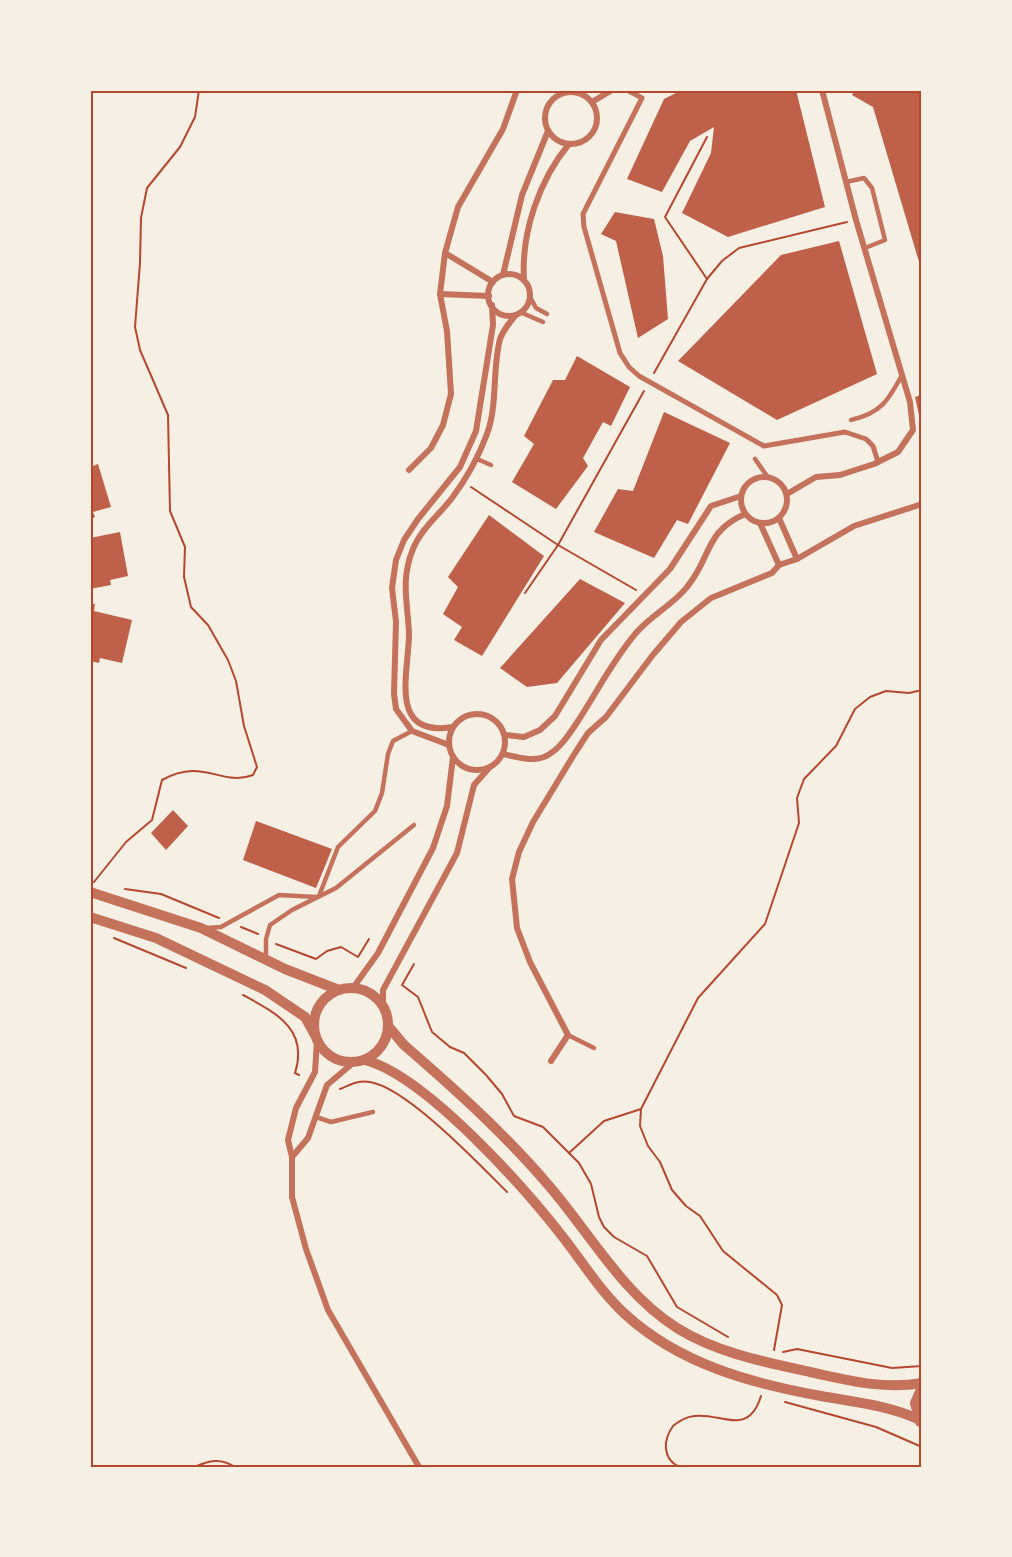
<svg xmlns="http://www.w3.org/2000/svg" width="1012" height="1557" font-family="'Fira Sans Condensed',sans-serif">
	<rect width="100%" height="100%" fill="#f6efe4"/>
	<g fill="#bf614a">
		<path d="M 682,90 L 796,90 L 825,207 L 728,237 L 682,213 L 711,153 L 714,127 L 690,141 L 662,192 L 627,179 L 664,99 Z"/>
		<path d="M 855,90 L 922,90 L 922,272 L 873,107 L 852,95 Z"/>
		<path d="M 615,212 L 654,219 L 663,256 L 668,319 L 638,338 L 616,241 L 601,234 Z"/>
		<path d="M 839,241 L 877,374 L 777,420 L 678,361 L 781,255 Z"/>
		<path d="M 577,356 L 630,387 L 611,426 L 603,422 L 583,458 L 588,466 L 556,509 L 512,482 L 534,444 L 524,436 L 553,380 L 565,380 Z"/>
		<path d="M 922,395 L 922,424 L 921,424 L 915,397 Z"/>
		<path d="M 664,412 L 730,443 L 688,524 L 677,520 L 654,558 L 594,532 L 618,489 L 633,491 Z"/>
		<path d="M 98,464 L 111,507 L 93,512 L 95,517 L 90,519 L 90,467 Z"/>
		<path d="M 489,515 L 544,556 L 482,656 L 454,640 L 462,627 L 443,614 L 458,587 L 448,577 Z"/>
		<path d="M 120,532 L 128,576 L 110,580 L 111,585 L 90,589 L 90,538 Z"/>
		<path d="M 580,579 L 625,603 L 557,683 L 527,687 L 500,668 Z"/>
		<path d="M 90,603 L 95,604 L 94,611 L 132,620 L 122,663 L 100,658 L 99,663 L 90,661 Z"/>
		<path d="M 173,810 L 188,826 L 166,850 L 151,833 Z"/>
		<path d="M 256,821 L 332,849 L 316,888 L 243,860 Z"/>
	</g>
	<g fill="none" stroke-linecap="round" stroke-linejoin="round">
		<g stroke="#b5482f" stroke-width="2">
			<path d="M 707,279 L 665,217 L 707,137"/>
			<path d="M 654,373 L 707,279 L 722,261 L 739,248 L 847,222"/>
			<path d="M 471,487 L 558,545 L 636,590"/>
			<path d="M 525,593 L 558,545 L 644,391"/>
			<path d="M 94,882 L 126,842 L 152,820 L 162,780 C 204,757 221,787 253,775 L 257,767 L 244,726 L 236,681 L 228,660 L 208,625 L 191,607 L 184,577 L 185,547 L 170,511 L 168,415 L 140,350 L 135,327 L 140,263 L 141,218 L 147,188 L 180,147 L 195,117 L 199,90"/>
			<path d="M 125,889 L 161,894 L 219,918"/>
			<path d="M 241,927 L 258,934"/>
			<path d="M 114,938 L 186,968"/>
			<path d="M 276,944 L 316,959 L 327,951 L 341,947 L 358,957 L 369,939"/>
			<path d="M 414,964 L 402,985 L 418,997 L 432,1032 L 450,1047 L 464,1053 L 486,1075 L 502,1094 L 514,1116 L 543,1127 L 579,1163 L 591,1184 L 599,1217 L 604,1227 L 614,1237 L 647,1256 L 677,1307 L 728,1337"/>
			<path d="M 243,995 C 276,1013 309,1029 295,1073 L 299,1075"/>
			<path d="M 340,1089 C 350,1085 357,1080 370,1082 C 407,1088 479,1164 507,1192"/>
			<path d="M 569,1153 L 604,1121 L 641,1109"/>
			<path d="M 774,1350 L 782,1305 L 777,1295 L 723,1251 L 700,1216 L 686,1206 L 672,1190 L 660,1162 L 648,1146 L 640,1126 L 641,1109 L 698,998 L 765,924 L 799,823 L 797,798 L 804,779 L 836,746 L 855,709 L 870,697 L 886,691 L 909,693 L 922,690"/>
			<path d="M 783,1352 L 797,1349 L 892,1368 L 922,1366"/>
			<path d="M 785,1402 L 876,1427 L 922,1447"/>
			<path d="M 195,1467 C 209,1460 221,1458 235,1467"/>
			<path d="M 679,1467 C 662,1458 663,1440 673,1426 C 679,1421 686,1417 694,1416 C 721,1412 748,1438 761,1396"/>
		</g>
		<g stroke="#c5725c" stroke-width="4.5">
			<path d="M 846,182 L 864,178 L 872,188 L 885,240 L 865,248"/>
			<path d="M 530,297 L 536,308 L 547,314"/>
			<path d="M 520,312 L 543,322"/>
			<path d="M 851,420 C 881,413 888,401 902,375"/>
			<path d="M 477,459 L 491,465"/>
			<path d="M 755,459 L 767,476"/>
			<path d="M 319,896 L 338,847 L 375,811 L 382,793 L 388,754 L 393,741 L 412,731"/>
			<path d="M 207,928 L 221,927 L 279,895 L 316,897"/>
			<path d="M 266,957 L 266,939 L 270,925 L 292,910 L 336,888 L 414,825"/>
			<path d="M 568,1035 L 594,1048"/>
			<path d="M 316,1117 L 331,1122 L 373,1112"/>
		</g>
		<path stroke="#c5725c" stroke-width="5" d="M 627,90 L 642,98 L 583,214 L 584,227 L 620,353 L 629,367 L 639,376 L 764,446 L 845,432 L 866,439 L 873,446 L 878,462"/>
		<g stroke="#c5725c" stroke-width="6">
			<circle cx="571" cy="118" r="26"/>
			<path d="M 592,102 L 612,90"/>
			<path d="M 445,253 L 493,282"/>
			<circle cx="509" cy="295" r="21"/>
			<path d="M 503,275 L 522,195 L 548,131"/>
			<path d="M 524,280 C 521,233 539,180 569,144"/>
			<path d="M 440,294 L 489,296"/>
			<path d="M 409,470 L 431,448 L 443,425 L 451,394 L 447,331 L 440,294 L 445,253 L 458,207 L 503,129 L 517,90"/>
			<circle cx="764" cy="500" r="23"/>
			<path d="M 787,494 L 816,477 L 840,475 L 874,464 L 898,452 L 913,430 L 910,402 L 856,220 L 822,90"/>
			<path d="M 779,518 L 797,559"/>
			<path d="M 760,523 L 779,565"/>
			<circle cx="477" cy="742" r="28"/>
			<path d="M 453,727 C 387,738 409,672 409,634 C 408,603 400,581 413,549 C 421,529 439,515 452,498 C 467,478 478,458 487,434 C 498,404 492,370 500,339 C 503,331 509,323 515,316"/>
			<path d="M 505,735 L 524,737 L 540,730 L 555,716 L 601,640 L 670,569 L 711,506 L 741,496"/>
			<path d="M 449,745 L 412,731 L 396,709 L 394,694 L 396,622 L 392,588 L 396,560 L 404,540 L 418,519 L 460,467 L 476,431 L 493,325 L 492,305"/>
			<path d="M 503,754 C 517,757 535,763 548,755 C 560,748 568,736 576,724 C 596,694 612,661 636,633 C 651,615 673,605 687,587 C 712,557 704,532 745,514"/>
			<path d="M 353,988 L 378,953 L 433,848 L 447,806 L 453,757"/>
			<path d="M 383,1006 L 383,990 L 457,853 L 474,785 L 489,768"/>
			<path d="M 317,1041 L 315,1072 L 296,1108 L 288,1140 L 292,1157 L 292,1197 L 306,1249 L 328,1310 L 419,1467"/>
			<path d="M 551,1061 L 568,1035 L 530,962 L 517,928 L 512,879 L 519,852 L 533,822 L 575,753 L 588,733 L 606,717 L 652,656 L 681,622 L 711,598 L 772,573 L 779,565 L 797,559 L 854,526 L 922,504"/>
			<path d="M 292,1157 L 308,1138 L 327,1085 L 353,1063"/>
		</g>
		<g stroke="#c5725c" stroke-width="10">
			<path d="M 90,892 L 201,928 L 285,969 L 339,990"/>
			<path d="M 90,917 L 156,938 L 265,990 L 305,1017 L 315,1035"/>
			<circle cx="351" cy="1025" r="37"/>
			<path d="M 389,1027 L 404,1045 C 456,1090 506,1135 550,1187 C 591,1235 623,1294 677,1328 C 717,1353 765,1362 810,1372 C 847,1380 884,1390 922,1383"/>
			<path d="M 365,1060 C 426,1076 526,1189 566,1241 C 585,1266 602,1293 626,1315 C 680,1364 750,1383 821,1396 C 853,1402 887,1405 918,1419"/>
			<path d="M 920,1422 L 915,1403 L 922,1387"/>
		</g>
	</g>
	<rect width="1012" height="1557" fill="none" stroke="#f6efe4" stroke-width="183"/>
	<rect x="92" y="92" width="828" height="1374" fill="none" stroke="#b5482f" stroke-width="2"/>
</svg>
